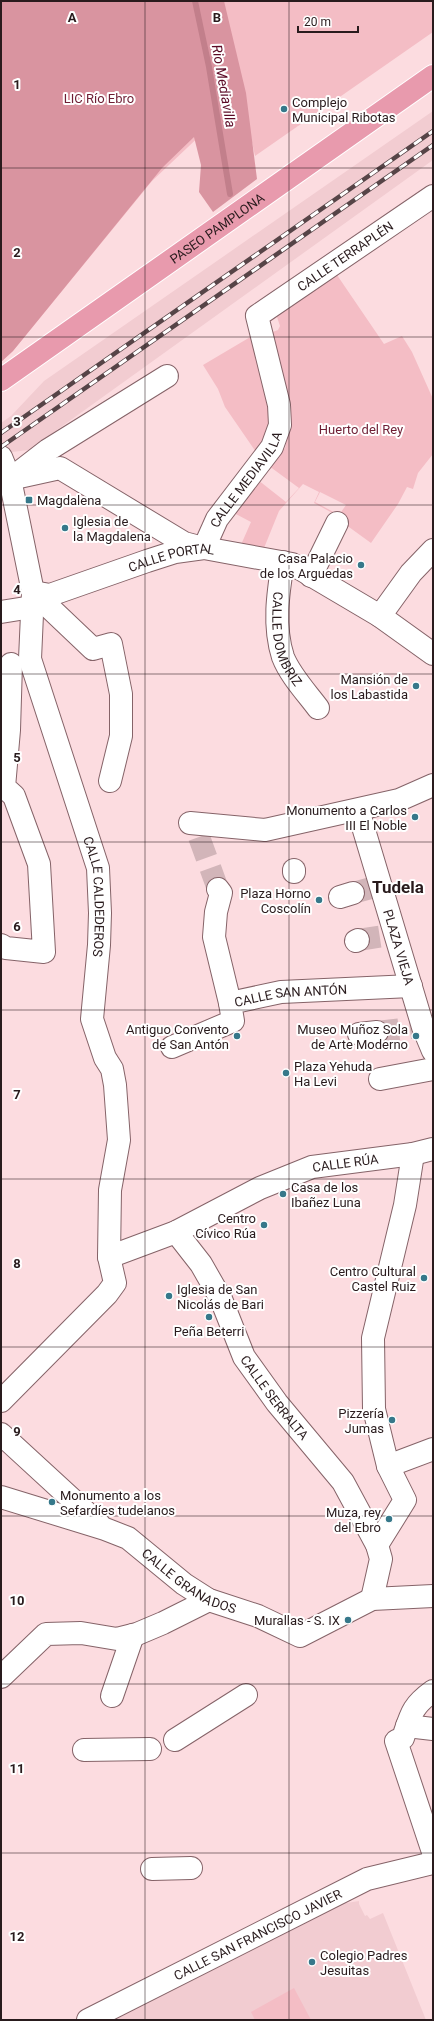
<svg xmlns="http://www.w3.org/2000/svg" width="434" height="2021" font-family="Roboto,sans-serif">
	<rect width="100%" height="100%" fill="#fcdce0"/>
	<g fill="#f2ccd1">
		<path d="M 433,111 L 433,160 L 29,450 L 12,452 L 1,459 L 1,423 L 11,416 L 44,381 Z"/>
		<path d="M 359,1901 L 359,1904 L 365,1916 L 367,1915 L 370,1919 L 383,1913 L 426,2020 L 110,2020 L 327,1906 Z"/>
	</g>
	<g fill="#f4bdc5" fill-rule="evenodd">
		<path d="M 1,1 L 433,1 L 433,32 L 255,156 L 242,96 L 152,181 L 13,351 L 1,362 Z"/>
		<path d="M 337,275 L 384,344 L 402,336 L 412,352 L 433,399 L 433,454 L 418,473 L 413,489 L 407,487 L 398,504 L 371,543 L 342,522 L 338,516 L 314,503 L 319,492 L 303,484 L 279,511 L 262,553 L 240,547 L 251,522 L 232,512 L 285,448 L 289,430 L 267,323 ZM 277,317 L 280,326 L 278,330 L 270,333 L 268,323 ZM 269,466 L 299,488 L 286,502 L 258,480 ZM 320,492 L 346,505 L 339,515 L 315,502 Z"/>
		<path d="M 252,336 L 273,422 L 273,432 L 256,452 L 225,407 L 218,389 L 203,365 Z"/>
		<path d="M 294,1988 L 311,2020 L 255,2020 L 251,2012 Z"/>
	</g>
	<path fill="#d994a0" d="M 1,1 L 224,1 L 246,93 L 257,179 L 213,212 L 199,192 L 201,165 L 194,137 L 162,168 L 13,351 L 1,362 Z"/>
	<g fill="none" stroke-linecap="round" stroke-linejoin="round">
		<path stroke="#c27f8b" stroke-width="6" d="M 195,1 L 209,67 L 230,194"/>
		<g stroke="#d2b5b9" stroke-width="22" stroke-dasharray="22 11" stroke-linecap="butt">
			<path d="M 199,837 L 218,889"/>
			<path d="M 353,893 L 375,887"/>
			<path d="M 358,940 L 391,935"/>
			<path d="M 377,1032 L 419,1027"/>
		</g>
		<defs>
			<g id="minor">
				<path id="s1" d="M 1,457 L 10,479 L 33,592 L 30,659 L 98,868 L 100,913 L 99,945 L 92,1019 L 105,1058 L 112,1069 L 115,1085 L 119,1140 L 110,1190 L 109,1257 L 115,1283 L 107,1294 L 1,1401"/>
				<path d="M 17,474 L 48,450 L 167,376"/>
				<path d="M 10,479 L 60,468 L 184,543 L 203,548"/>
				<path id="s2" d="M 204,548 L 217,519 L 272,447 L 280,425 L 279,405 L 257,316 L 433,196"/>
				<path id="s3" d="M 283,562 C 278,593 273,626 283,657 C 290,675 306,692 318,708"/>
				<path d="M 311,576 L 337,523"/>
				<path id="s4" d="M 33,592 L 50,595 L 147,561 L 175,552 L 204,548 L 292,564 L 380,616 L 433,654"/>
				<path d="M 33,592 L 93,649 L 111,644 L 121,694 L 121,736 L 110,781"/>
				<path d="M 1,612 L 32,607"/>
				<path d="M 380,616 L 411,573 L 433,550"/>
				<path id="s5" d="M 358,810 L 423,1027 L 433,1051"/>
				<path d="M 190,823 L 265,830 L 399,800 L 433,785"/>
				<path d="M 294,870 L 294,872"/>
				<path d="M 218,889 L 221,893 L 216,912 L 214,937 L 230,1003"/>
				<path d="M 340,897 L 353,893"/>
				<path d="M 356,941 L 358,940"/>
				<path d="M 1,945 L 6,948 L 44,952 L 39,864 L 14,796 L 4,787 L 9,730 L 11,664"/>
				<path d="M 359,1034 L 377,1032"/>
				<path id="s6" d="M 172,1047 L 233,1021 L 230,1003 L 281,992 L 411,986"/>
				<path d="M 380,1079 L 433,1069"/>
				<path id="s7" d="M 176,1232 L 201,1264 L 221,1299 L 244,1357 L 277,1403 L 343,1482 L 377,1545 L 381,1559 L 372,1599"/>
				<path id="s8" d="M 109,1257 L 176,1232 L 260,1188 L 312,1167 L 413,1154 L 433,1149"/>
				<path d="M 1,1434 L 99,1524"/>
				<path d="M 388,1466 L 433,1449"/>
				<path id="s9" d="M 1,1497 L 105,1529 L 128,1538 L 184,1584 L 209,1600 L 258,1616 L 300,1636 L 372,1599 L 433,1596"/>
				<path d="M 377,1545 L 405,1500 L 388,1466 L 374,1409 L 373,1338 L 405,1205 L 413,1154"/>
				<path d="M 1,1677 L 46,1634 L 81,1633 L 117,1639 L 137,1634 L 163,1623 L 209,1600"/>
				<path d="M 433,1691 C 412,1706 411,1714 403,1738 L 396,1741 L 433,1852"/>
				<path d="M 112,1696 L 133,1635"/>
				<path d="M 407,1726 L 433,1729"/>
				<path d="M 175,1740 L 246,1695"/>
				<path d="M 84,1750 L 150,1749"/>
				<path d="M 152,1869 L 191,1868"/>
				<path id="s10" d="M 88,2020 L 367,1879 L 433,1863"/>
			</g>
			<g id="major">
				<path id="s11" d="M 1,380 L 433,76"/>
			</g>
		</defs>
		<use href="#minor" stroke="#856368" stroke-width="24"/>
		<use href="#major" stroke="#fff" stroke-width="24"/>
		<use href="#minor" stroke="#fff" stroke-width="22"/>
		<use href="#major" stroke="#e89aad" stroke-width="22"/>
		<defs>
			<g id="rail">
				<path d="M 1,433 L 433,131"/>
				<path d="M 1,447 L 433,145"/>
			</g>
		</defs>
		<use href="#rail" stroke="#564447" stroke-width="4.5"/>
		<use href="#rail" stroke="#fff" stroke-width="3" stroke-dasharray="9" stroke-linecap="butt"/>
	</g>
	<path fill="none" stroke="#291b1d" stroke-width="1" stroke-opacity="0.55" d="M 145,1 L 145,2020M 289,1 L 289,2020M 1,168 L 433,168M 1,337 L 433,337M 1,505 L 433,505M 1,674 L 433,674M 1,842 L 433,842M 1,1010 L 433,1010M 1,1179 L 433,1179M 1,1347 L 433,1347M 1,1516 L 433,1516M 1,1684 L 433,1684M 1,1853 L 433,1853"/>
	<g fill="#36788a" stroke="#fff" stroke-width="1.5">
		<circle cx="284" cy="109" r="4"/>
		<rect x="25" y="496" width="8" height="8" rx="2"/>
		<circle cx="65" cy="528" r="4"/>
		<circle cx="361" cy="565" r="4"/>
		<circle cx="416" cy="686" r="4"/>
		<circle cx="415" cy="817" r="4"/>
		<circle cx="319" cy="900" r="4"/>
		<circle cx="237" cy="1036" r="4"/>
		<circle cx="416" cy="1036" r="4"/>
		<circle cx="286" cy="1073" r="4"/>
		<circle cx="283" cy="1194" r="4"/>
		<circle cx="264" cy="1225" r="4"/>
		<circle cx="424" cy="1278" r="4"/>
		<circle cx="169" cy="1296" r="4"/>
		<circle cx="209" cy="1317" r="4"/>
		<circle cx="392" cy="1420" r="4"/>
		<circle cx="52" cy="1502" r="4"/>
		<circle cx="389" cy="1519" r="4"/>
		<circle cx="348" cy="1620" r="4"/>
		<circle cx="312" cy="1962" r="4"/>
	</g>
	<g text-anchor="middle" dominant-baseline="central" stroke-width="4" stroke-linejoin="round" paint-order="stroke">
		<g font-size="13" fill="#6e1e34" stroke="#fff">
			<text x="99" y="98">LIC Río Ebro</text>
			<text x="361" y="429">Huerto del Rey</text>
		</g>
		<g font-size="13" fill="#291b1d" stroke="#fff" text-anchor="end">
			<text x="292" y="102" text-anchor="start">Complejo<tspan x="292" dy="15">Municipal Ribotas</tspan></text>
			<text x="37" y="500" text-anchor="start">Magdalena</text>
			<text x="73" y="521" text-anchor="start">Iglesia de<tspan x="73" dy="15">la Magdalena</tspan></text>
			<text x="353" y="558">Casa Palacio<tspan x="353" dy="15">de los Arguedas</tspan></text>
			<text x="408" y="679">Mansión de<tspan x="408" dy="15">los Labastida</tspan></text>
			<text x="407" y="810">Monumento a Carlos<tspan x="407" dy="15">III El Noble</tspan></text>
			<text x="311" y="893">Plaza Horno<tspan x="311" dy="15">Coscolín</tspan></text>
			<text x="229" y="1029">Antiguo Convento<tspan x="229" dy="15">de San Antón</tspan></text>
			<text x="408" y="1029">Museo Muñoz Sola<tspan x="408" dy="15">de Arte Moderno</tspan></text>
			<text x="294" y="1066" text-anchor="start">Plaza Yehuda<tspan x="294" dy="15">Ha Levi</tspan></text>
			<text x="291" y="1187" text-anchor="start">Casa de los<tspan x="291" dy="15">Ibañez Luna</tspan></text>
			<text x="256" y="1218">Centro<tspan x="256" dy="15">Cívico Rúa</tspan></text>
			<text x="416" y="1271">Centro Cultural<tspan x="416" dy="15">Castel Ruiz</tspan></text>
			<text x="177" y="1289" text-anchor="start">Iglesia de San<tspan x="177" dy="15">Nicolás de Bari</tspan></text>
			<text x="209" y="1331" text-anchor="middle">Peña Beterri</text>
			<text x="384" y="1413">Pizzería<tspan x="384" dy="15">Jumas</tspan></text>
			<text x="60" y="1495" text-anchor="start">Monumento a los<tspan x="60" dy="15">Sefardíes tudelanos</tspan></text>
			<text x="381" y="1512">Muza, rey<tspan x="381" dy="15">del Ebro</tspan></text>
			<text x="340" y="1620">Murallas - S. IX</text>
			<text x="320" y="1955" text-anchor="start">Colegio Padres<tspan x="320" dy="15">Jesuitas</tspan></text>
		</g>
		<g font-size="13" fill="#291b1d" stroke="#fff">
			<text stroke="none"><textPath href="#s11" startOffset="264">PASEO PAMPLONA</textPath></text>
			<text stroke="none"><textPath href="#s2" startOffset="364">CALLE TERRAPLÉN</textPath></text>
			<text stroke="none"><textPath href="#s2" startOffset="81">CALLE MEDIAVILLA</textPath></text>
			<text stroke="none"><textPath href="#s4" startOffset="145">CALLE PORTAL</textPath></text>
			<text stroke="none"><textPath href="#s3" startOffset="79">CALLE DOMBRIZ</textPath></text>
			<text stroke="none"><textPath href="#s1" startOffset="454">CALLE CALDEDEROS</textPath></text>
			<text stroke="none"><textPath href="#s5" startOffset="143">PLAZA VIEJA</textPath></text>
			<text stroke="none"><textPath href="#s6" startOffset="146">CALLE SAN ANTÓN</textPath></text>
			<text stroke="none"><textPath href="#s8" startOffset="256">CALLE RÚA</textPath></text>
			<text stroke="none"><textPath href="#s7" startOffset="194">CALLE SERRALTA</textPath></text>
			<text stroke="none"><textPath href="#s9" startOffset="209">CALLE GRANADOS</textPath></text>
			<text stroke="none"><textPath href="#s10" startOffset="190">CALLE SAN FRANCISCO JAVIER</textPath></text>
		</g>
		<g font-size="14" font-style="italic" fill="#5b0925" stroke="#fff">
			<text transform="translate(224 86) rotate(80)">Rio Mediavilla</text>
		</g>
		<g font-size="17" font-weight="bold" fill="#291b1d" stroke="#fff">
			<text x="398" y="887">Tudela</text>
		</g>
	</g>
	<g font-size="13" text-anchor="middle" font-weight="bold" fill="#291b1d" stroke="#fff" stroke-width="4" stroke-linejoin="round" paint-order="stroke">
		<text x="72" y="22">A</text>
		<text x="217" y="22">B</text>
		<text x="17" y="89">1</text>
		<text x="17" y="257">2</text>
		<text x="17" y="426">3</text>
		<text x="17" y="594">4</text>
		<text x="17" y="762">5</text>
		<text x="17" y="931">6</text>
		<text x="17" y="1099">7</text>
		<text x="17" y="1268">8</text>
		<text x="17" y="1436">9</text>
		<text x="17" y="1605">10</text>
		<text x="17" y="1773">11</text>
		<text x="17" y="1941">12</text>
	</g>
	<rect width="434" height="2021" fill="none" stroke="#291b1d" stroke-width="4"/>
	<path d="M298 26v6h60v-6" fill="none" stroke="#291b1d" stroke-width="2"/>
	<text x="304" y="26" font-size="12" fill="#291b1d" stroke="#ffffff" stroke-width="3" paint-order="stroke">20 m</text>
</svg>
